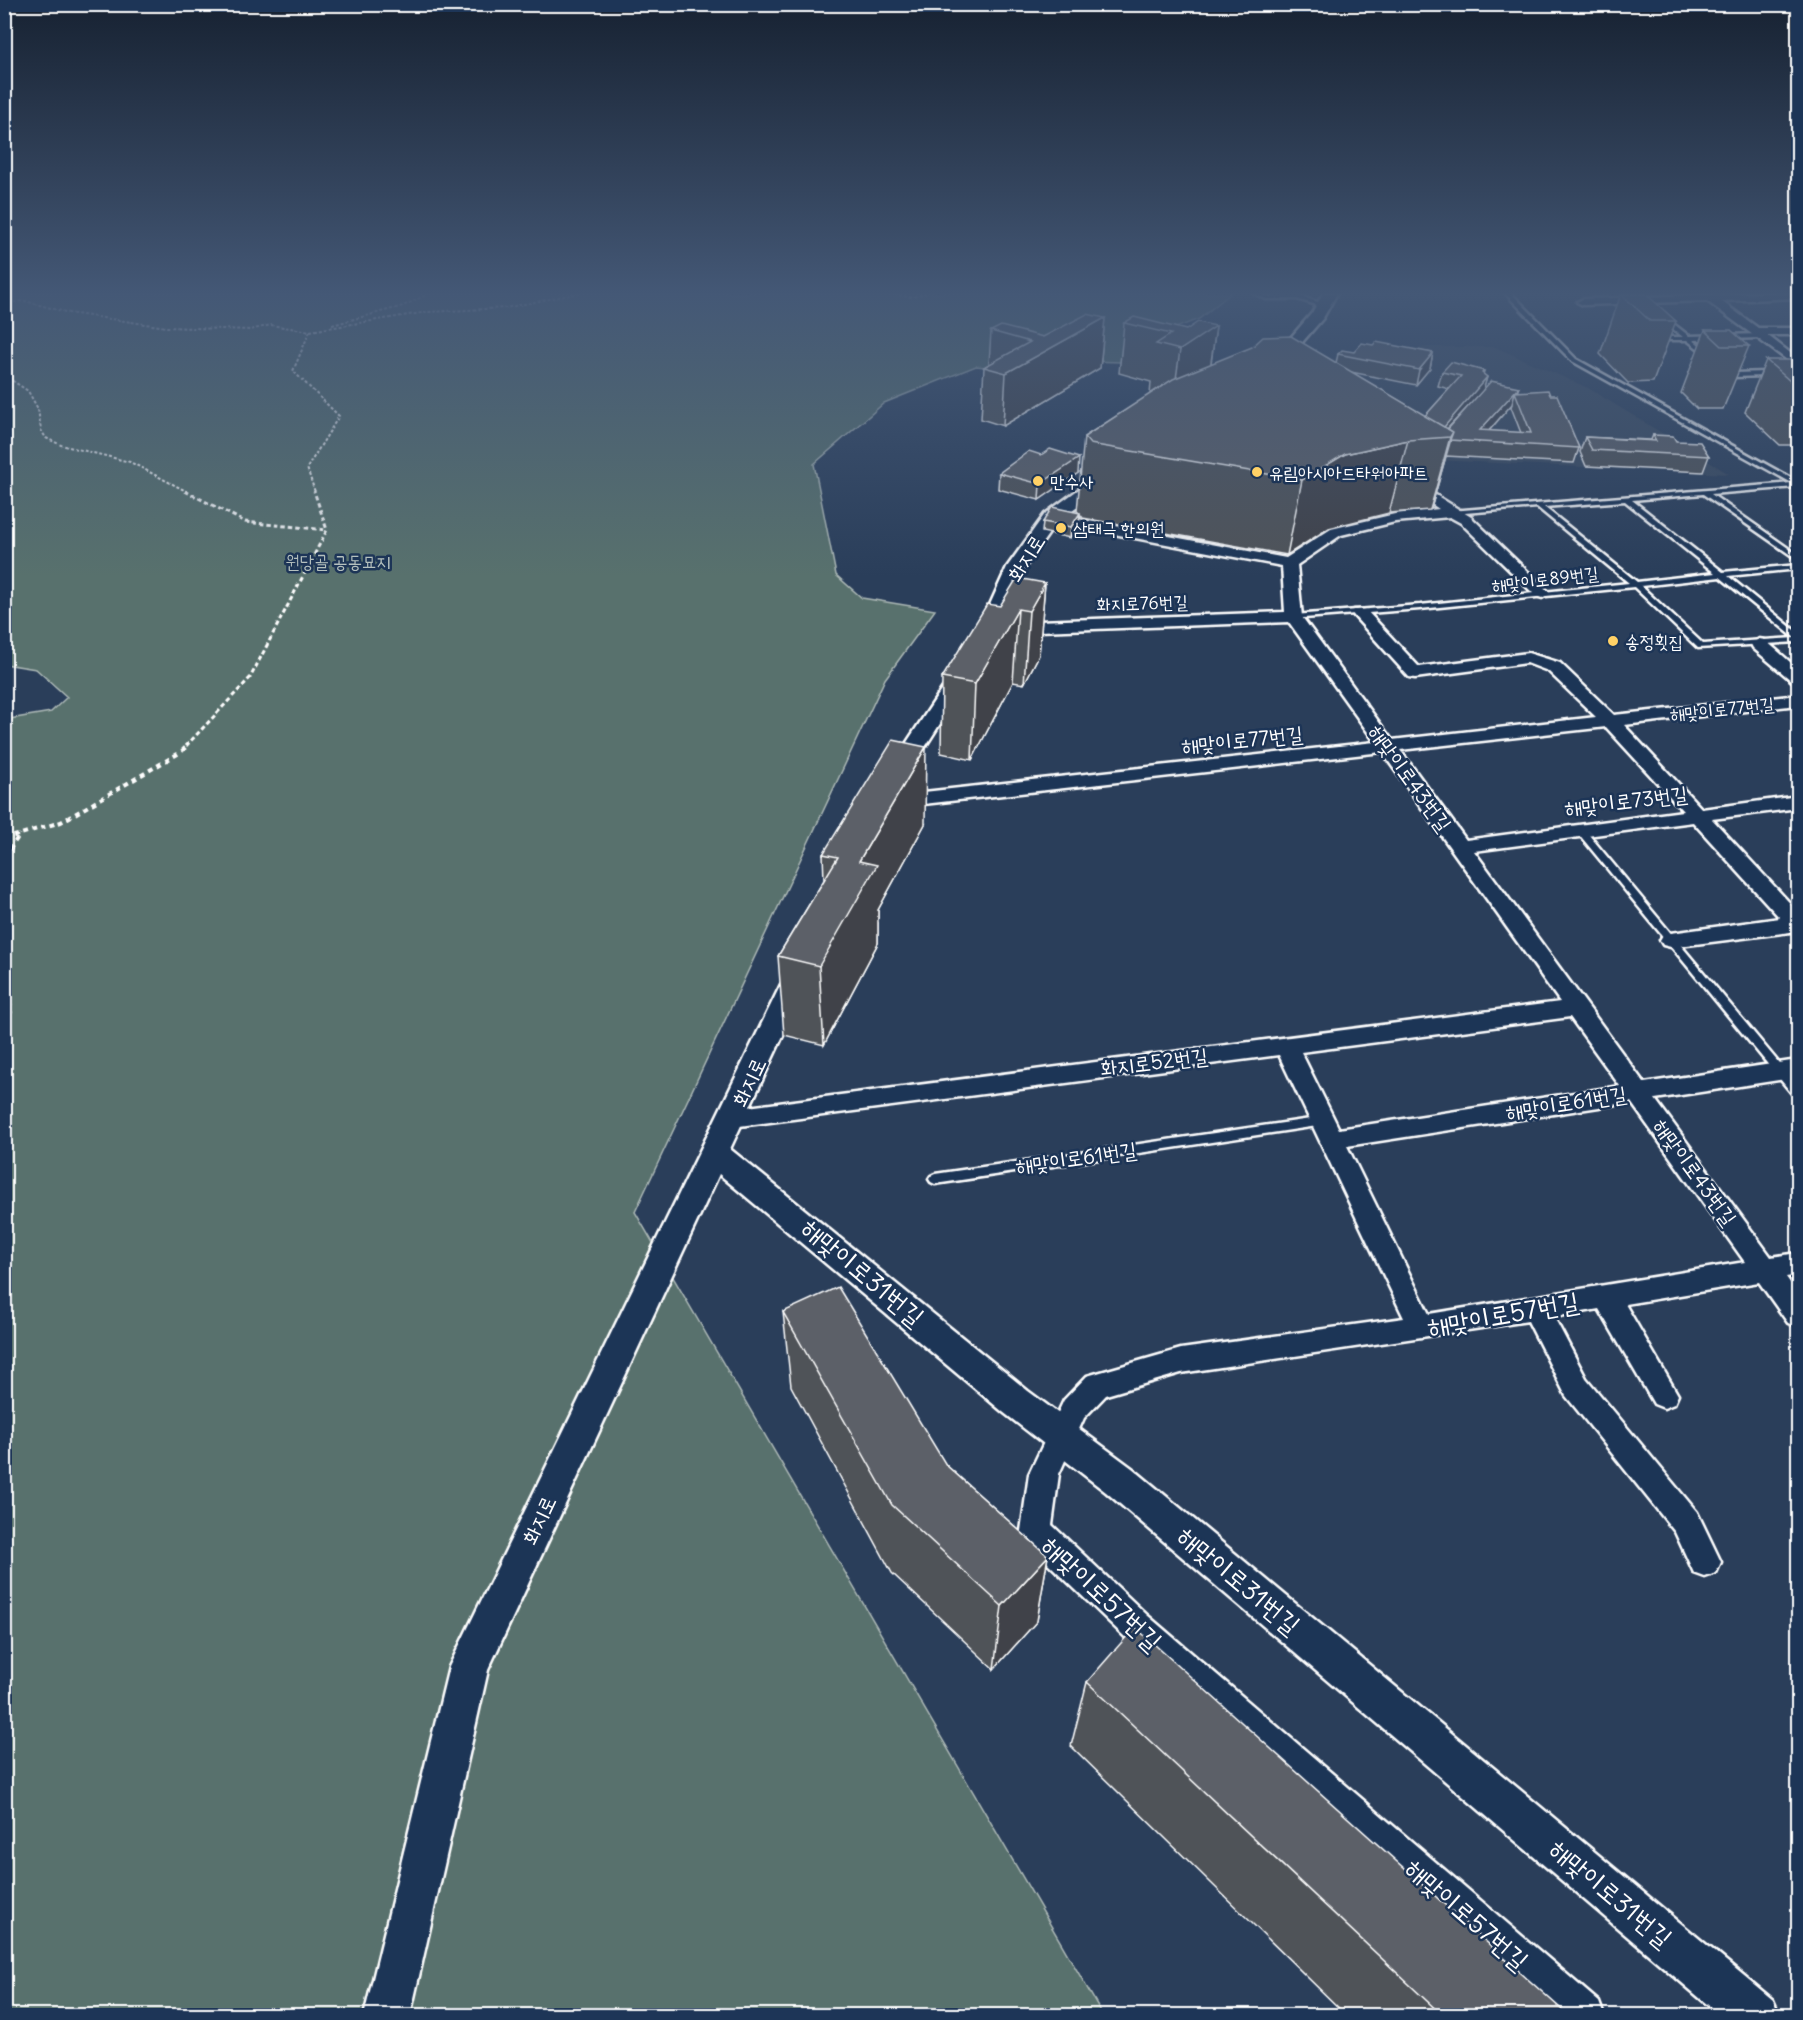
<svg xmlns="http://www.w3.org/2000/svg" width="1803" height="2020" font-family="Delius,'Poor Story',sans-serif">
	<rect width="100%" height="100%" fill="#2a3e5a"/>
	<filter id="ink" filterUnits="userSpaceOnUse"><feTurbulence type="fractalNoise" baseFrequency=".0167" numOctaves="2"/><feDisplacementMap in="SourceGraphic" scale="12" xChannelSelector="R" yChannelSelector="G"/><feConvolveMatrix kernelMatrix="1 2 1 2 8 2 1 2 1" color-interpolation-filters="sRGB"/></filter>
	<g filter="url(#ink)">
		<path fill="#39485e" d="M 1427,347 L 1495,347 L 1588,388 L 1729,474 L 1434,460 L 1306,359 L 1351,358 L 1391,350 Z"/>
		<path fill="#59716d" stroke="#acb8b6" stroke-width="1.5" d="M 5,293 L 1231,293 L 1199,319 L 1178,327 L 1170,342 L 1178,358 L 1157,363 L 1049,360 L 996,368 L 976,366 L 884,403 L 814,464 L 836,575 L 862,598 L 935,610 L 885,679 L 635,1212 L 1103,2015 L 5,2015 L 4,720 L 51,712 L 67,697 L 36,669 L 5,664 Z"/>
		<g fill="none" stroke-linecap="round" stroke-linejoin="round">
			<defs>
				<g id="service">
					<path d="M 1253,293 L 1260,293 L 1267,295 L 1297,295 L 1327,305 L 1324,307 L 1297,299 L 1266,299 Z"/>
					<path d="M 1505,293 L 1511,293 L 1576,359 L 1798,482 L 1798,486 L 1796,487 L 1711,494 L 1798,555 L 1798,560 L 1703,494 L 1632,500 L 1723,572 L 1798,565 L 1798,569 L 1728,576 L 1798,633 L 1798,642 L 1698,648 L 1634,587 L 1420,609 L 1291,619 L 1291,615 L 1294,615 L 1420,605 L 1629,583 L 1537,507 L 1453,514 L 1451,513 L 1451,511 L 1792,483 L 1572,361 ZM 1625,501 L 1715,573 L 1637,582 L 1544,507 ZM 1720,577 L 1795,638 L 1796,638 L 1703,644 L 1641,586 Z"/>
					<path d="M 1662,318 L 1666,318 L 1689,336 L 1760,334 L 1763,336 L 1760,338 L 1693,340 L 1710,353 L 1711,354 L 1708,356 L 1687,340 L 1653,340 L 1652,339 L 1655,337 L 1683,337 L 1662,320 Z"/>
					<path d="M 1727,367 L 1735,373 L 1798,371 L 1798,375 L 1734,377 L 1725,370 L 1724,369 Z"/>
					<path d="M 1581,828 L 1584,829 L 1798,1086 L 1798,1097 L 1794,1096 L 1578,833 L 1576,831 Z"/>
					<path d="M 1324,1117 L 1328,1118 L 1330,1121 L 1328,1124 L 1324,1125 L 935,1184 L 931,1182 L 929,1179 L 931,1176 L 935,1174 Z"/>
				</g>
				<g id="minor">
					<path d="M 1759,293 L 1798,293 L 1798,298 L 1721,301 L 1758,328 L 1798,328 L 1798,335 L 1767,335 L 1798,359 L 1798,368 L 1707,301 L 1583,305 L 1577,302 L 1583,299 Z"/>
					<path d="M 1410,479 L 1471,517 L 1550,593 L 1542,598 L 1536,596 L 1461,523 L 1450,517 L 1395,522 L 1341,535 L 1297,565 L 1302,617 L 1392,740 L 1596,717 L 1548,671 L 1527,663 L 1415,678 L 1409,677 L 1354,616 L 1352,613 L 1354,610 L 1366,610 L 1419,667 L 1528,653 L 1560,663 L 1614,715 L 1798,695 L 1798,705 L 1624,725 L 1702,809 L 1798,796 L 1798,808 L 1712,819 L 1798,912 L 1798,931 L 1671,947 L 1663,945 L 1660,940 L 1663,935 L 1671,933 L 1780,918 L 1693,822 L 1474,851 L 1644,1083 L 1798,1060 L 1798,1077 L 1655,1099 L 1771,1257 L 1798,1253 L 1798,1275 L 1786,1277 L 1798,1294 L 1798,1327 L 1788,1323 L 1759,1282 L 1625,1304 L 1678,1395 L 1674,1404 L 1664,1408 L 1654,1404 L 1599,1309 L 1554,1317 L 1586,1378 L 1697,1512 L 1721,1562 L 1716,1573 L 1705,1577 L 1694,1573 L 1675,1532 L 1566,1396 L 1528,1321 L 1181,1373 L 1106,1395 L 1084,1418 L 1059,1474 L 1052,1525 L 1147,1615 L 1599,2002 L 1604,2016 L 1555,2016 L 1125,1637 L 1025,1541 L 1021,1531 L 1029,1474 L 1064,1400 L 1087,1376 L 1181,1349 L 1404,1318 L 1279,1055 L 732,1127 L 723,1125 L 720,1118 L 723,1111 L 732,1109 L 1560,1002 L 1382,752 L 897,807 L 887,801 L 897,795 L 1375,742 L 1289,622 L 1011,632 L 1003,627 L 1011,622 L 1285,612 L 1282,566 L 1051,522 L 1044,518 L 1046,515 L 1051,514 L 1286,558 L 1331,529 L 1395,514 L 1439,509 L 1405,486 L 1405,480 ZM 1606,727 L 1683,811 L 1466,840 L 1400,750 ZM 1570,1017 L 1620,1086 L 1339,1129 L 1301,1052 ZM 1631,1102 L 1745,1262 L 1429,1314 L 1347,1146 Z"/>
					<path d="M 1759,639 L 1765,640 L 1798,669 L 1798,682 L 1792,681 L 1753,648 L 1751,644 Z"/>
				</g>
				<g id="tertiary">
					<path d="M 1323,293 L 1337,293 L 1323,318 L 1279,369 L 1269,369 L 1267,366 L 1269,363 L 1312,313 Z"/>
					<path d="M 1107,472 L 1113,473 L 1115,477 L 1113,481 L 1057,522 L 1025,567 L 992,642 L 978,642 L 975,638 L 1007,567 L 1045,514 L 1101,473 Z"/>
					<path d="M 961,669 L 968,671 L 971,675 L 908,774 L 905,779 L 889,779 L 886,774 L 954,671 Z"/>
					<path d="M 797,969 L 806,972 L 810,978 L 730,1149 L 1028,1391 L 1132,1468 L 1773,2000 L 1780,2016 L 1721,2016 L 1106,1492 L 1003,1412 L 719,1174 L 488,1670 L 410,2016 L 364,2016 L 449,1667 L 784,978 L 788,972 Z"/>
				</g>
			</defs>
			<use href="#service" stroke="#fff" stroke-width="5"/>
			<use href="#minor" stroke="#fff" stroke-width="5"/>
			<use href="#tertiary" stroke="#fff" stroke-width="5"/>
			<g stroke="#fff" stroke-width="2" stroke-dasharray="3 2" stroke-linecap="butt">
				<path d="M 874,293 L 912,297 L 928,293"/>
				<path d="M 4,303 L 25,301 L 69,313 L 166,327 L 250,330 L 271,325 L 310,331 L 293,371 L 339,416 L 307,468 L 315,492"/>
				<path d="M 332,325 L 403,306 L 430,293"/>
				<path d="M 310,331 L 427,312 L 505,308 L 579,293"/>
				<path d="M 4,375 L 28,391 L 38,409 L 41,430 L 46,438 L 61,445 L 130,462 L 188,492"/>
			</g>
			<g stroke="#fff" stroke-width="3" stroke-dasharray="4.5 3" stroke-linecap="butt">
				<path d="M 185,491 L 245,522 L 327,530"/>
				<path d="M 186,746 L 250,678 L 327,530 L 314,491"/>
			</g>
			<g stroke="#fff" stroke-width="4" stroke-dasharray="5 4.5" stroke-linecap="butt">
				<path d="M 4,839 L 61,822 L 181,752 L 188,745"/>
				<path d="M 4,858 L 20,834"/>
				<path d="M 4,994 L 12,1009 L 4,1027"/>
			</g>
			<use href="#service" fill="#1d3557" fill-rule="evenodd"/>
			<use href="#minor" fill="#1d3557" fill-rule="evenodd"/>
			<use href="#tertiary" fill="#1d3557" fill-rule="evenodd"/>
		</g>
		<g fill="#4f5359" stroke="#fff" stroke-width="1.5" fill-rule="evenodd">
			<path d="M 1263,293 L 1281,293 L 1270,296 Z"/>
			<path d="M 1621,294 L 1676,321 L 1653,382 L 1628,383 L 1600,354 Z"/>
			<path d="M 1105,318 L 1100,368 L 1003,426 L 981,419 L 984,367 L 989,364 L 991,331 L 1043,337 Z"/>
			<path d="M 1124,323 L 1186,330 L 1216,326 L 1211,364 L 1336,363 L 1338,354 L 1354,352 L 1373,345 L 1433,353 L 1430,368 L 1416,385 L 1351,372 L 1425,416 L 1449,389 L 1438,386 L 1442,372 L 1483,374 L 1487,377 L 1483,390 L 1519,387 L 1517,392 L 1550,395 L 1579,448 L 1574,463 L 1446,456 L 1432,505 L 1430,510 L 1389,513 L 1329,528 L 1287,555 L 1083,518 L 1080,514 L 1079,523 L 1070,538 L 1042,532 L 1043,522 L 1078,512 L 1077,511 L 1084,437 L 1150,395 L 1151,382 L 1119,373 ZM 1512,404 L 1511,407 L 1521,433 L 1489,431 Z"/>
			<path d="M 1705,330 L 1749,346 L 1723,409 L 1697,409 L 1681,393 Z"/>
			<path d="M 1766,360 L 1798,365 L 1798,445 L 1780,445 L 1745,412 Z"/>
			<path d="M 1653,435 L 1676,441 L 1709,456 L 1703,472 L 1586,466 L 1580,452 L 1585,437 L 1651,440 Z"/>
			<path d="M 999,473 L 1078,473 L 1039,500 L 998,489 Z"/>
			<path d="M 1045,583 L 1039,655 L 1024,684 L 1013,682 L 972,760 L 941,753 L 942,678 L 1000,606 Z"/>
			<path d="M 925,824 L 878,910 L 878,943 L 824,1045 L 784,1035 L 778,956 L 824,880 L 823,854 Z"/>
			<path d="M 783,1312 L 946,1465 L 1048,1556 L 1037,1621 L 994,1669 L 892,1573 L 791,1386 Z"/>
			<path d="M 1087,1682 L 1569,2016 L 1347,2016 L 1071,1746 Z"/>
		</g>
		<g fill="#404348" stroke="#fff" stroke-width="1.5">
			<path d="M 1270,293 L 1281,293 L 1270,296 Z"/>
			<path d="M 1105,318 L 1100,368 L 1003,426 L 1006,373 Z"/>
			<path d="M 1216,326 L 1209,376 L 1173,401 L 1180,350 Z"/>
			<path d="M 1433,353 L 1430,368 L 1416,385 L 1419,370 Z"/>
			<path d="M 1484,371 L 1481,384 L 1487,377 L 1483,391 L 1444,432 L 1435,438 Z"/>
			<path d="M 1519,387 L 1516,394 L 1515,392 L 1512,404 L 1479,442 L 1480,430 Z"/>
			<path d="M 1453,432 L 1432,505 L 1430,510 L 1450,437 Z"/>
			<path d="M 1408,440 L 1389,513 L 1329,528 L 1287,555 L 1302,480 L 1345,454 Z"/>
			<path d="M 1079,458 L 1078,473 L 1039,500 L 1040,484 Z"/>
			<path d="M 1080,513 L 1079,523 L 1070,538 L 1071,527 Z"/>
			<path d="M 1045,583 L 1039,655 L 1024,684 L 1029,611 Z"/>
			<path d="M 1018,609 L 1013,682 L 972,760 L 975,684 Z"/>
			<path d="M 926,747 L 925,824 L 878,910 L 878,943 L 824,1045 L 819,966 L 859,861 Z"/>
			<path d="M 1048,1556 L 1037,1621 L 994,1669 L 1002,1606 Z"/>
		</g>
		<g fill="#5c6067" stroke="#fff" stroke-width="1.5">
			<path d="M 1621,294 L 1646,294 L 1676,321 L 1650,321 Z"/>
			<path d="M 1087,314 L 1105,318 L 1006,373 L 984,367 L 1030,342 L 991,331 L 1001,326 L 1043,337 Z"/>
			<path d="M 1134,317 L 1186,330 L 1198,322 L 1216,326 L 1180,350 L 1156,344 L 1171,334 L 1124,323 Z"/>
			<path d="M 1705,330 L 1731,330 L 1749,346 L 1722,346 Z"/>
			<path d="M 1291,336 L 1453,432 L 1450,437 L 1408,440 L 1345,454 L 1302,480 L 1090,444 L 1084,437 L 1173,379 L 1252,347 L 1263,337 Z"/>
			<path d="M 1376,342 L 1433,353 L 1419,370 L 1338,354 L 1342,350 L 1354,352 L 1362,343 L 1373,345 Z"/>
			<path d="M 1766,360 L 1792,360 L 1798,365 L 1798,388 Z"/>
			<path d="M 1451,362 L 1484,371 L 1482,373 L 1487,377 L 1444,427 L 1425,416 L 1461,376 L 1442,372 Z"/>
			<path d="M 1491,381 L 1519,387 L 1480,430 L 1531,433 L 1515,392 L 1548,390 L 1550,395 L 1557,395 L 1579,448 L 1450,440 L 1453,432 L 1448,429 Z"/>
			<path d="M 1653,435 L 1673,436 L 1676,441 L 1700,442 L 1709,456 L 1592,450 L 1585,437 L 1656,441 Z"/>
			<path d="M 1050,449 L 1079,458 L 1040,484 L 999,473 L 1029,451 L 1041,455 Z"/>
			<path d="M 1052,507 L 1080,513 L 1071,527 L 1043,522 Z"/>
			<path d="M 1017,578 L 1045,583 L 1029,611 L 1018,609 L 975,684 L 942,678 L 987,604 L 1000,606 Z"/>
			<path d="M 893,740 L 926,747 L 859,861 L 877,865 L 819,966 L 778,956 L 838,857 L 823,854 Z"/>
			<path d="M 838,1287 L 946,1465 L 1048,1556 L 1002,1606 L 892,1505 L 783,1312 Z"/>
			<path d="M 1135,1627 L 1569,2016 L 1443,2016 L 1087,1682 Z"/>
		</g>
	</g>
	<linearGradient id="sky" x2="0" y2="1"><stop stop-color="#172232"/><stop offset="0.51" stop-color="#445876"/><stop offset="1" stop-color="#445876" stop-opacity="0"/></linearGradient>
	<rect width="1803" height="576" fill="url(#sky)"/>
	<g fill="#ffd166" stroke="#1d3557" stroke-width="2">
		<circle cx="1257" cy="472" r="6"/>
		<circle cx="1038" cy="481" r="6"/>
		<circle cx="1061" cy="528" r="6"/>
		<circle cx="1613" cy="641" r="6"/>
	</g>
	<g text-anchor="middle" dominant-baseline="central" stroke-width="5" stroke-linejoin="round" paint-order="stroke">
		<g font-size="18" fill="#fff" stroke="#1d3557" text-anchor="start">
			<text x="1269" y="472">유림아시아드타워아파트</text>
			<text x="1050" y="481">만수사</text>
			<text x="1073" y="528">삼태극 한의원</text>
			<text x="1625" y="641">송정횟집</text>
		</g>
		<g font-size="18" fill="#b4bfbd" stroke="#1d3557">
			<text x="338" y="561">원당골 공동묘지</text>
		</g>
		<g font-size="18" fill="#fff" stroke="#1d3557">
			<text transform="translate(1545 579) rotate(-7)">해맞이로89번길</text>
			<text transform="translate(1142 603) rotate(-2)">화지로76번길</text>
			<text transform="translate(1722 709) rotate(-6)">해맞이로77번길</text>
		</g>
		<g font-size="21" fill="#fff" stroke="#1d3557">
			<text transform="translate(1026 558) rotate(-58)">화지로</text>
			<text transform="translate(1242 740) rotate(-6)">해맞이로77번길</text>
			<text transform="translate(1410 778) rotate(54)">해맞이로43번길</text>
			<text transform="translate(1626 801) rotate(-7)">해맞이로73번길</text>
			<text transform="translate(1154 1062) rotate(-7)">화지로52번길</text>
			<text transform="translate(749 1082) rotate(-65)">화지로</text>
			<text transform="translate(1566 1103) rotate(-9)">해맞이로61번길</text>
			<text transform="translate(1076 1158) rotate(-8)">해맞이로61번길</text>
			<text transform="translate(1695 1172) rotate(54)">해맞이로43번길</text>
			<text transform="translate(539 1520) rotate(-65)">화지로</text>
		</g>
		<g font-size="26" fill="#fff" stroke="#1d3557">
			<text transform="translate(863 1272) rotate(40)">해맞이로31번길</text>
			<text transform="translate(1503 1314) rotate(-10)">해맞이로57번길</text>
			<text transform="translate(1239 1580) rotate(40)">해맞이로31번길</text>
			<text transform="translate(1102 1593) rotate(43)">해맞이로57번길</text>
			<text transform="translate(1611 1893) rotate(40)">해맞이로31번길</text>
			<text transform="translate(1467 1914) rotate(41)">해맞이로57번길</text>
		</g>
	</g>
	<rect width="1803" height="2020" fill="none" stroke="#1d3557" stroke-width="24"/>
	<rect x="12" y="12" width="1779" height="1996" fill="none" stroke="#fff" stroke-width="2" filter="url(#ink)"/>
</svg>
